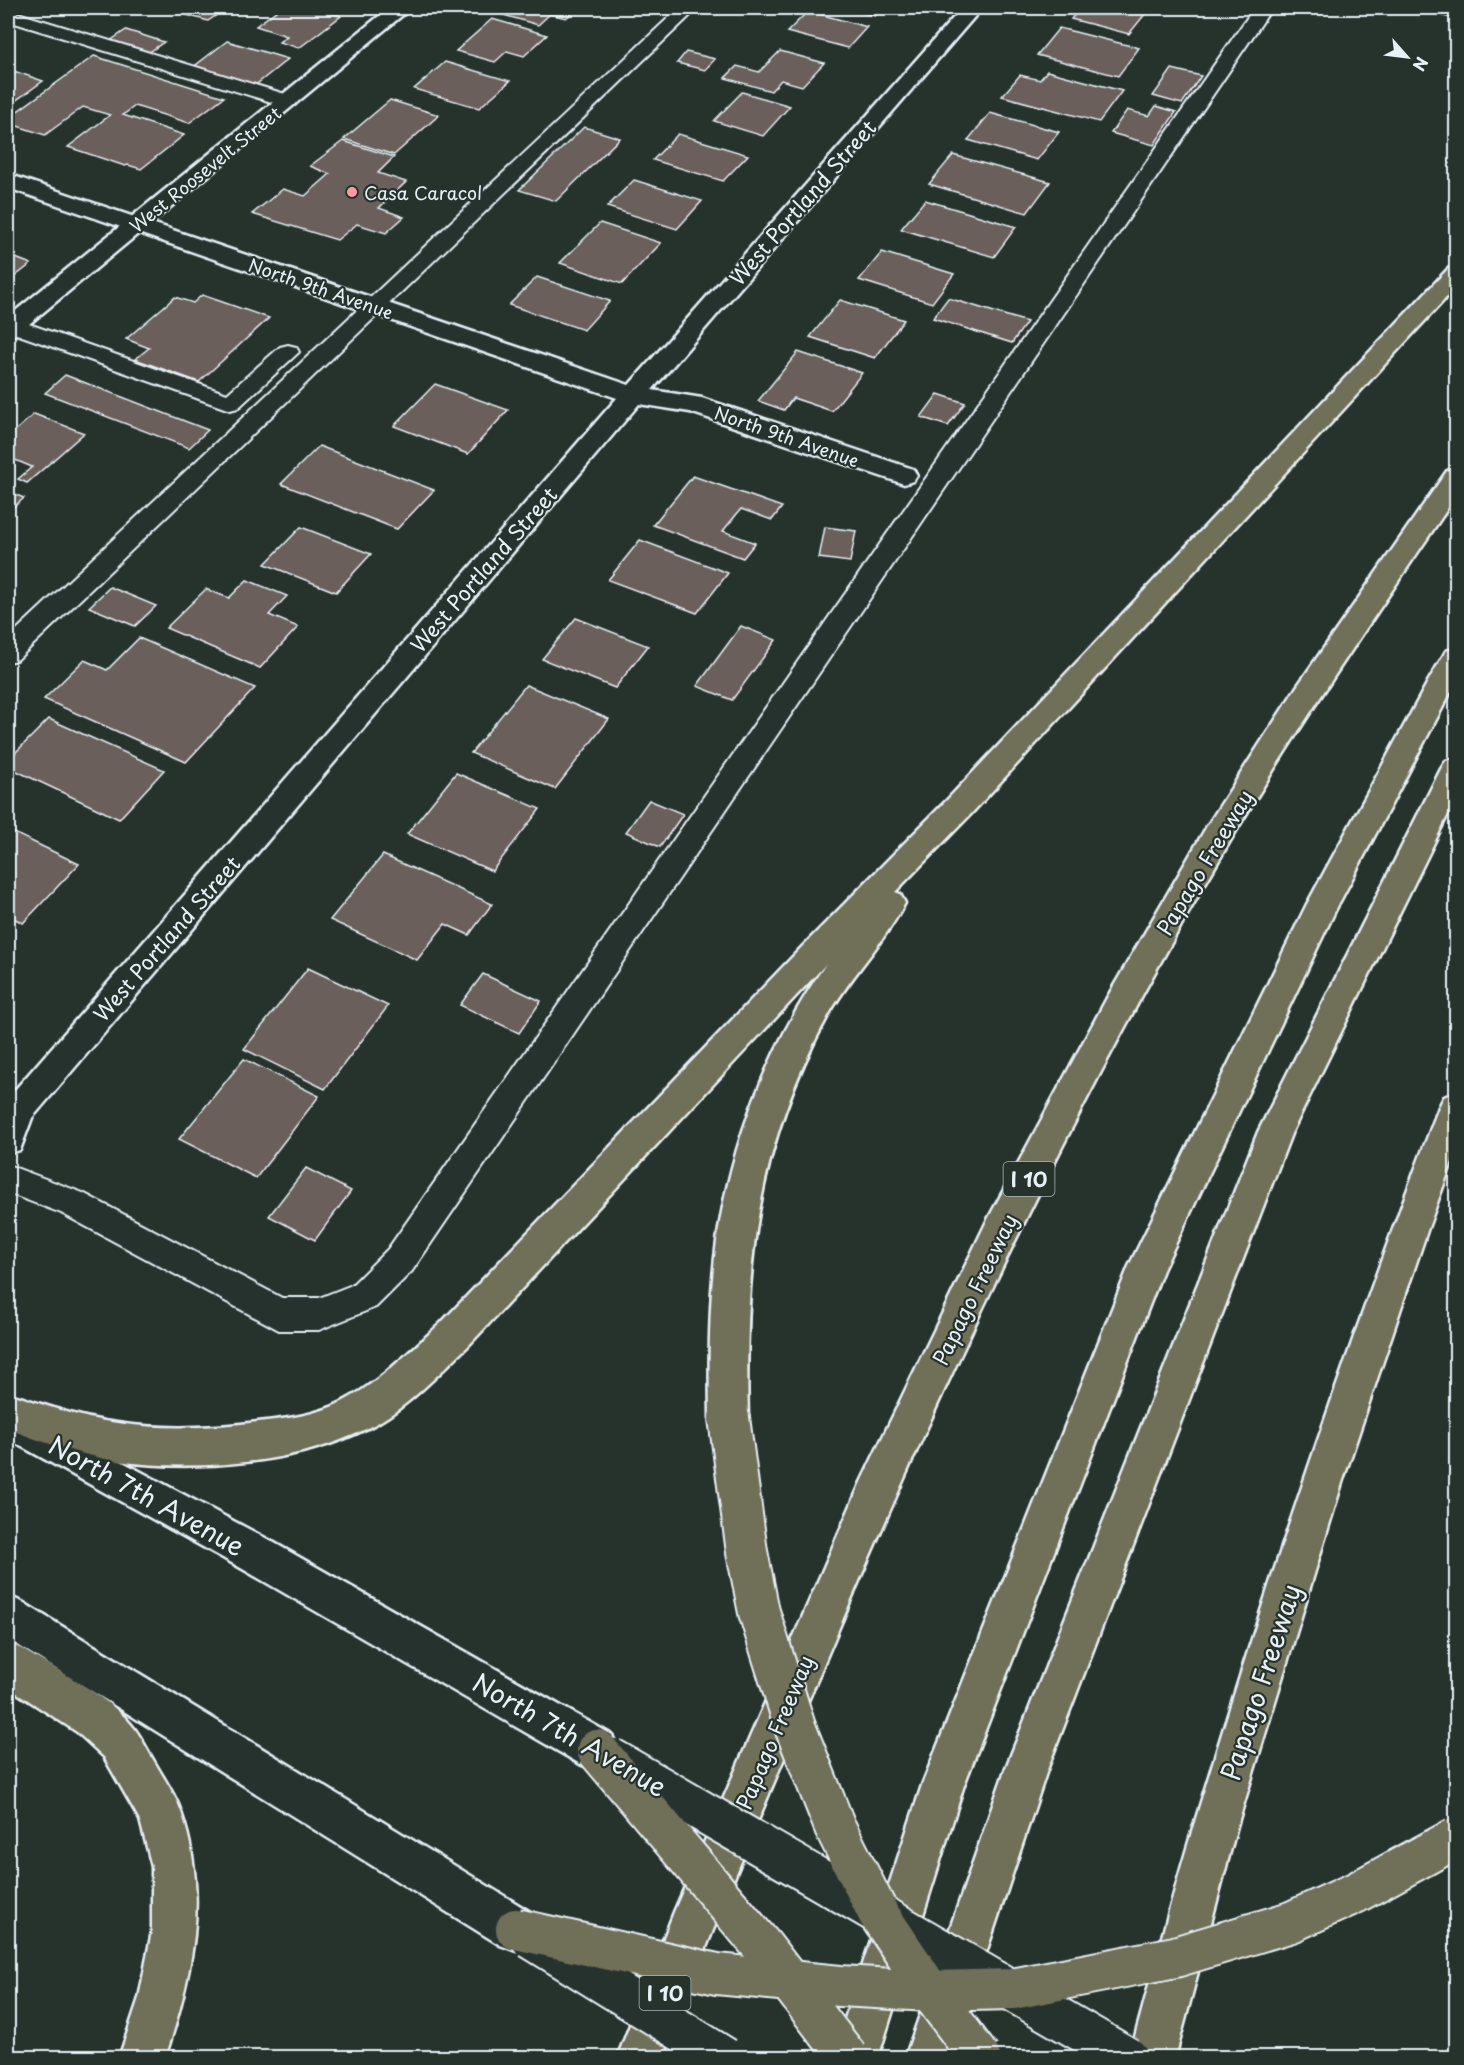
<svg xmlns="http://www.w3.org/2000/svg" width="1464" height="2065" font-family="'Playpen Sans',sans-serif">
	<rect width="100%" height="100%" fill="#26332d"/>
	<filter id="ink" filterUnits="userSpaceOnUse"><feTurbulence type="fractalNoise" baseFrequency=".0167" numOctaves="2"/><feDisplacementMap in="SourceGraphic" scale="12" xChannelSelector="R" yChannelSelector="G"/><feConvolveMatrix kernelMatrix="1 2 1 2 8 2 1 2 1" color-interpolation-filters="sRGB"/></filter>
	<g filter="url(#ink)">
		<g fill="#6b5f5a" stroke="#e8f1f8" stroke-width="1.5">
			<path d="M 162,8 L 227,8 L 208,21 Z"/>
			<path d="M 280,8 L 313,8 L 341,16 L 299,48 L 279,42 L 287,36 L 256,26 Z"/>
			<path d="M 504,8 L 578,8 L 566,18 L 550,14 L 538,25 L 497,13 Z"/>
			<path d="M 844,8 L 883,8 L 875,16 Z"/>
			<path d="M 1080,8 L 1150,8 L 1129,34 L 1071,19 Z"/>
			<path d="M 808,11 L 867,27 L 848,48 L 787,32 Z"/>
			<path d="M 492,19 L 547,35 L 524,56 L 507,51 L 495,62 L 456,51 Z"/>
			<path d="M 1059,28 L 1139,48 L 1118,76 L 1037,55 Z"/>
			<path d="M 126,30 L 164,42 L 145,55 L 107,43 Z"/>
			<path d="M 227,41 L 288,59 L 253,87 L 192,68 Z"/>
			<path d="M 780,51 L 824,63 L 802,86 L 781,80 L 771,91 L 725,78 L 737,66 L 759,72 Z"/>
			<path d="M 686,52 L 715,59 L 705,70 L 677,63 Z"/>
			<path d="M 94,56 L 224,97 L 189,123 L 135,106 L 123,115 L 184,135 L 141,169 L 128,165 L 125,166 L 68,147 L 110,115 L 83,107 L 45,135 L 8,123 L 8,118 Z"/>
			<path d="M 445,62 L 510,81 L 479,108 L 414,89 Z"/>
			<path d="M 1172,69 L 1201,76 L 1182,104 L 1153,96 Z"/>
			<path d="M 8,70 L 8,69 L 43,81 L 8,106 Z"/>
			<path d="M 1047,71 L 1122,91 L 1099,122 L 1002,96 L 1020,75 L 1040,80 Z"/>
			<path d="M 742,92 L 790,106 L 763,136 L 714,121 Z"/>
			<path d="M 390,100 L 439,115 L 394,155 L 344,139 Z"/>
			<path d="M 1156,106 L 1176,112 L 1154,145 L 1111,133 L 1127,110 L 1149,116 Z"/>
			<path d="M 990,113 L 1059,132 L 1037,160 L 968,140 Z"/>
			<path d="M 584,127 L 620,138 L 556,201 L 519,190 Z"/>
			<path d="M 678,134 L 748,155 L 723,181 L 653,160 Z"/>
			<path d="M 343,141 L 394,157 L 378,173 L 406,182 L 379,208 L 404,217 L 386,233 L 357,224 L 337,240 L 252,214 L 283,189 L 305,196 L 330,174 L 310,166 Z"/>
			<path d="M 953,155 L 1050,182 L 1027,213 L 929,184 Z"/>
			<path d="M 634,180 L 702,201 L 677,229 L 607,207 Z"/>
			<path d="M 925,200 L 1016,227 L 994,257 L 901,229 Z"/>
			<path d="M 600,223 L 661,243 L 622,284 L 560,263 Z"/>
			<path d="M 882,252 L 954,274 L 932,303 L 859,280 Z"/>
			<path d="M 8,255 L 31,264 L 9,281 L 8,281 Z"/>
			<path d="M 537,277 L 610,301 L 584,330 L 509,305 Z"/>
			<path d="M 202,295 L 269,318 L 199,382 L 135,359 L 149,348 L 126,339 L 175,297 L 193,303 Z"/>
			<path d="M 948,298 L 1027,322 L 1012,343 L 933,318 Z"/>
			<path d="M 840,300 L 904,320 L 875,358 L 810,337 Z"/>
			<path d="M 798,352 L 862,373 L 832,411 L 793,398 L 784,410 L 758,401 Z"/>
			<path d="M 65,375 L 208,430 L 189,448 L 45,393 Z"/>
			<path d="M 435,384 L 508,410 L 468,454 L 394,426 Z"/>
			<path d="M 938,394 L 965,403 L 948,426 L 921,417 Z"/>
			<path d="M 34,414 L 84,433 L 27,483 L 18,479 L 32,467 L 8,457 L 8,437 Z"/>
			<path d="M 319,446 L 434,490 L 397,529 L 281,484 Z"/>
			<path d="M 693,476 L 782,507 L 772,520 L 741,509 L 723,531 L 755,543 L 743,558 L 653,525 Z"/>
			<path d="M 8,492 L 24,498 L 8,512 Z"/>
			<path d="M 301,527 L 371,554 L 336,592 L 265,564 Z"/>
			<path d="M 825,527 L 856,531 L 850,562 L 819,558 Z"/>
			<path d="M 640,540 L 728,573 L 697,613 L 608,580 Z"/>
			<path d="M 247,580 L 287,596 L 269,615 L 298,627 L 260,668 L 166,628 L 206,589 L 229,598 Z"/>
			<path d="M 110,587 L 156,606 L 135,626 L 89,607 Z"/>
			<path d="M 576,618 L 648,646 L 615,688 L 542,659 Z"/>
			<path d="M 741,626 L 776,640 L 732,700 L 697,686 Z"/>
			<path d="M 139,638 L 255,688 L 186,762 L 44,699 L 84,660 L 107,670 Z"/>
			<path d="M 526,685 L 609,719 L 555,789 L 471,753 Z"/>
			<path d="M 49,719 L 164,770 L 119,819 L 8,767 L 8,760 Z"/>
			<path d="M 456,773 L 540,809 L 492,871 L 407,834 Z"/>
			<path d="M 649,800 L 683,814 L 660,847 L 626,832 Z"/>
			<path d="M 8,830 L 79,864 L 23,923 L 8,915 Z"/>
			<path d="M 383,855 L 492,904 L 469,935 L 445,924 L 417,960 L 330,920 Z"/>
			<path d="M 308,968 L 388,1006 L 325,1089 L 244,1049 Z"/>
			<path d="M 483,974 L 541,1001 L 519,1033 L 460,1005 Z"/>
			<path d="M 244,1059 L 319,1096 L 256,1178 L 179,1139 Z"/>
			<path d="M 306,1168 L 351,1191 L 315,1240 L 269,1216 Z"/>
		</g>
		<g fill="none" stroke-linecap="round" stroke-linejoin="round">
			<defs>
				<g id="lane">
					<path d="M 679,8 L 698,8 L 17,660 L 8,662 L 8,638 Z"/>
					<path d="M 1254,8 L 1272,8 L 412,1271 L 376,1307 L 319,1330 L 279,1330 L 61,1213 L 8,1193 L 8,1165 L 83,1193 L 282,1298 L 319,1298 L 352,1285 L 388,1249 Z"/>
					<path d="M 8,10 L 295,97 L 298,101 L 295,105 L 281,105 L 8,21 Z"/>
					<path d="M 12,318 L 227,394 L 280,347 L 288,345 L 296,347 L 299,352 L 238,408 L 230,410 L 8,331 L 8,319 Z"/>
				</g>
				<g id="street">
					<path d="M 962,8 L 982,8 L 652,390 L 702,398 L 913,469 L 917,475 L 913,481 L 904,484 L 895,481 L 690,412 L 639,404 L 32,1118 L 20,1150 L 8,1154 L 8,1098 L 617,398 L 8,188 L 8,174 L 629,385 Z"/>
					<path d="M 1431,8 L 1456,8 L 1456,17 L 1434,12 Z"/>
				</g>
				<g id="secondary">
					<path d="M 389,8 L 411,8 L 17,334 L 8,336 L 8,317 Z"/>
					<path d="M 8,1401 L 269,1540 L 612,1735 L 618,1750 L 612,1765 L 597,1771 L 582,1765 L 241,1568 L 8,1439 Z"/>
					<path d="M 8,1596 L 22,1602 L 532,1913 L 538,1929 L 532,1945 L 516,1951 L 500,1945 L 8,1639 Z"/>
				</g>
				<g id="highway">
					<path d="M 1456,267 L 1456,287 L 970,815 L 895,892 L 900,894 L 905,903 C 884,943 850,976 828,1016 C 755,1148 744,1270 748,1418 L 742,1431 L 729,1436 L 716,1431 L 710,1418 C 709,1359 709,1299 717,1241 C 731,1143 769,1045 826,964 L 467,1347 C 436,1376 406,1409 368,1428 C 298,1464 195,1472 117,1461 C 80,1455 43,1442 8,1429 L 8,1393 C 44,1405 80,1418 117,1423 C 164,1430 212,1428 258,1422 C 286,1419 317,1415 342,1402 C 379,1383 410,1351 441,1323 L 803,946 L 948,799 L 1448,269 Z"/>
					<path d="M 1456,468 L 1456,496 C 1379,610 1299,724 1229,843 C 1070,1111 937,1394 816,1682 C 764,1806 711,1931 663,2058 L 617,2058 L 674,1912 L 861,1482 L 986,1223 L 1108,996 L 1207,826 L 1296,688 L 1447,471 Z"/>
					<path d="M 1456,648 L 1456,682 L 1336,909 L 1163,1270 L 964,1785 L 878,2058 L 832,2058 L 922,1785 L 1129,1266 L 1306,906 L 1429,680 L 1446,651 Z"/>
					<path d="M 1456,758 L 1456,798 L 1291,1134 L 1047,1770 L 951,2058 L 905,2058 L 1005,1770 L 1258,1132 L 1441,769 L 1446,761 Z"/>
					<path d="M 1456,1092 L 1456,1151 L 1428,1228 L 1342,1483 L 1237,1826 L 1175,2058 L 1129,2058 C 1151,1980 1170,1902 1194,1825 C 1267,1583 1348,1343 1439,1107 L 1444,1097 Z"/>
					<path d="M 8,1643 L 22,1649 C 56,1670 111,1697 134,1728 C 142,1738 148,1752 155,1763 C 164,1779 175,1794 181,1812 C 210,1896 192,1975 165,2058 L 119,2058 L 139,1998 L 152,1931 L 152,1867 L 140,1820 L 104,1757 L 77,1732 L 8,1687 Z"/>
				</g>
			</defs>
			<use href="#lane" stroke="#e8f1f8" stroke-width="4"/>
			<use href="#street" stroke="#e8f1f8" stroke-width="5"/>
			<use href="#secondary" stroke="#e8f1f8" stroke-width="5"/>
			<use href="#highway" stroke="#e8f1f8" stroke-width="5"/>
			<use href="#lane" fill="#26332d" fill-rule="evenodd"/>
			<use href="#street" fill="#26332d" fill-rule="evenodd"/>
			<use href="#secondary" fill="#26332d" fill-rule="evenodd"/>
			<use href="#highway" fill="#706f59" fill-rule="evenodd"/>
			<defs>
				<g id="secondary-bridge">
					<path d="M 610,1758 L 1128,2058"/>
					<path d="M 531,1938 L 725,2058"/>
				</g>
				<g id="highway-bridge">
					<path d="M 729,1418 L 747,1552 L 759,1612 L 795,1727 L 835,1827 L 878,1913 L 930,1991 L 980,2058"/>
					<path d="M 597,1750 L 763,1947 L 848,2058"/>
					<path d="M 516,1929 L 717,1974 L 840,1986 L 930,1991 L 1012,1989 L 1175,1957 L 1291,1922 L 1355,1893 L 1456,1838"/>
				</g>
			</defs>
			<use href="#secondary-bridge" stroke="#e8f1f8" stroke-width="44" stroke-linecap="butt"/>
			<use href="#highway-bridge" stroke="#e8f1f8" stroke-width="44" stroke-linecap="butt"/>
			<use href="#secondary-bridge" stroke="#26332d" stroke-width="40"/>
			<use href="#highway-bridge" stroke="#706f59" stroke-width="40"/>
		</g>
	</g>
	<circle fill="#ff9aa2" stroke="#26332d" stroke-width="2" cx="352" cy="192" r="6"/>
	<g text-anchor="middle" dominant-baseline="central" stroke-width="4.5" stroke-linejoin="round" paint-order="stroke">
		<g font-size="18" fill="#e8f1f8" stroke="#26332d">
			<text transform="translate(205 169) rotate(-39)">West Roosevelt Street</text>
			<text transform="translate(321 288) rotate(19)">North 9th Avenue</text>
			<text transform="translate(787 436) rotate(19)">North 9th Avenue</text>
		</g>
		<g font-size="18" fill="#e8f1f8" stroke="#26332d" text-anchor="start">
			<text x="364" y="192">Casa Caracol</text>
		</g>
		<g fill="#26332d" stroke="#aeb8bb" stroke-width="1.5">
			<rect x="1003.5" y="1162" width="51" height="34" rx="4.5"/>
			<rect x="639.5" y="1976" width="51" height="34" rx="4.5"/>
		</g>
		<g font-size="20" font-weight="bold" fill="#e8f1f8">
			<text x="1029" y="1179">I 10</text>
			<text x="665" y="1993">I 10</text>
		</g>
		<g font-size="21" fill="#e8f1f8" stroke="#26332d">
			<text transform="translate(802 202) rotate(-49)">West Portland Street</text>
			<text transform="translate(483 569) rotate(-49)">West Portland Street</text>
			<text transform="translate(1204 862) rotate(-59)">Papago Freeway</text>
			<text transform="translate(166 938) rotate(-49)">West Portland Street</text>
			<text transform="translate(974 1289) rotate(-64)">Papago Freeway</text>
			<text transform="translate(774 1732) rotate(-67)">Papago Freeway</text>
		</g>
		<g font-size="26" fill="#e8f1f8" stroke="#26332d">
			<text transform="translate(147 1495) rotate(29)">North 7th Avenue</text>
			<text transform="translate(1260 1682) rotate(-72)">Papago Freeway</text>
			<text transform="translate(570 1734) rotate(30)">North 7th Avenue</text>
		</g>
	</g>
	<rect width="1464" height="2065" fill="none" stroke="#26332d" stroke-width="30"/>
	<rect x="15" y="15" width="1434" height="2035" fill="none" stroke="#e8f1f8" stroke-width="2" filter="url(#ink)"/>
	<g transform="translate(1407 57) rotate(118)" stroke="#26332d" stroke-width="4.5" paint-order="stroke">
	<path d="M0-4.5L10 22L0 15L-10 22Z" fill="#e8f1f8"/>
	<text y="-9" font-size="16" font-weight="bold" text-anchor="middle" fill="#e8f1f8">N</text>
	</g>
</svg>
